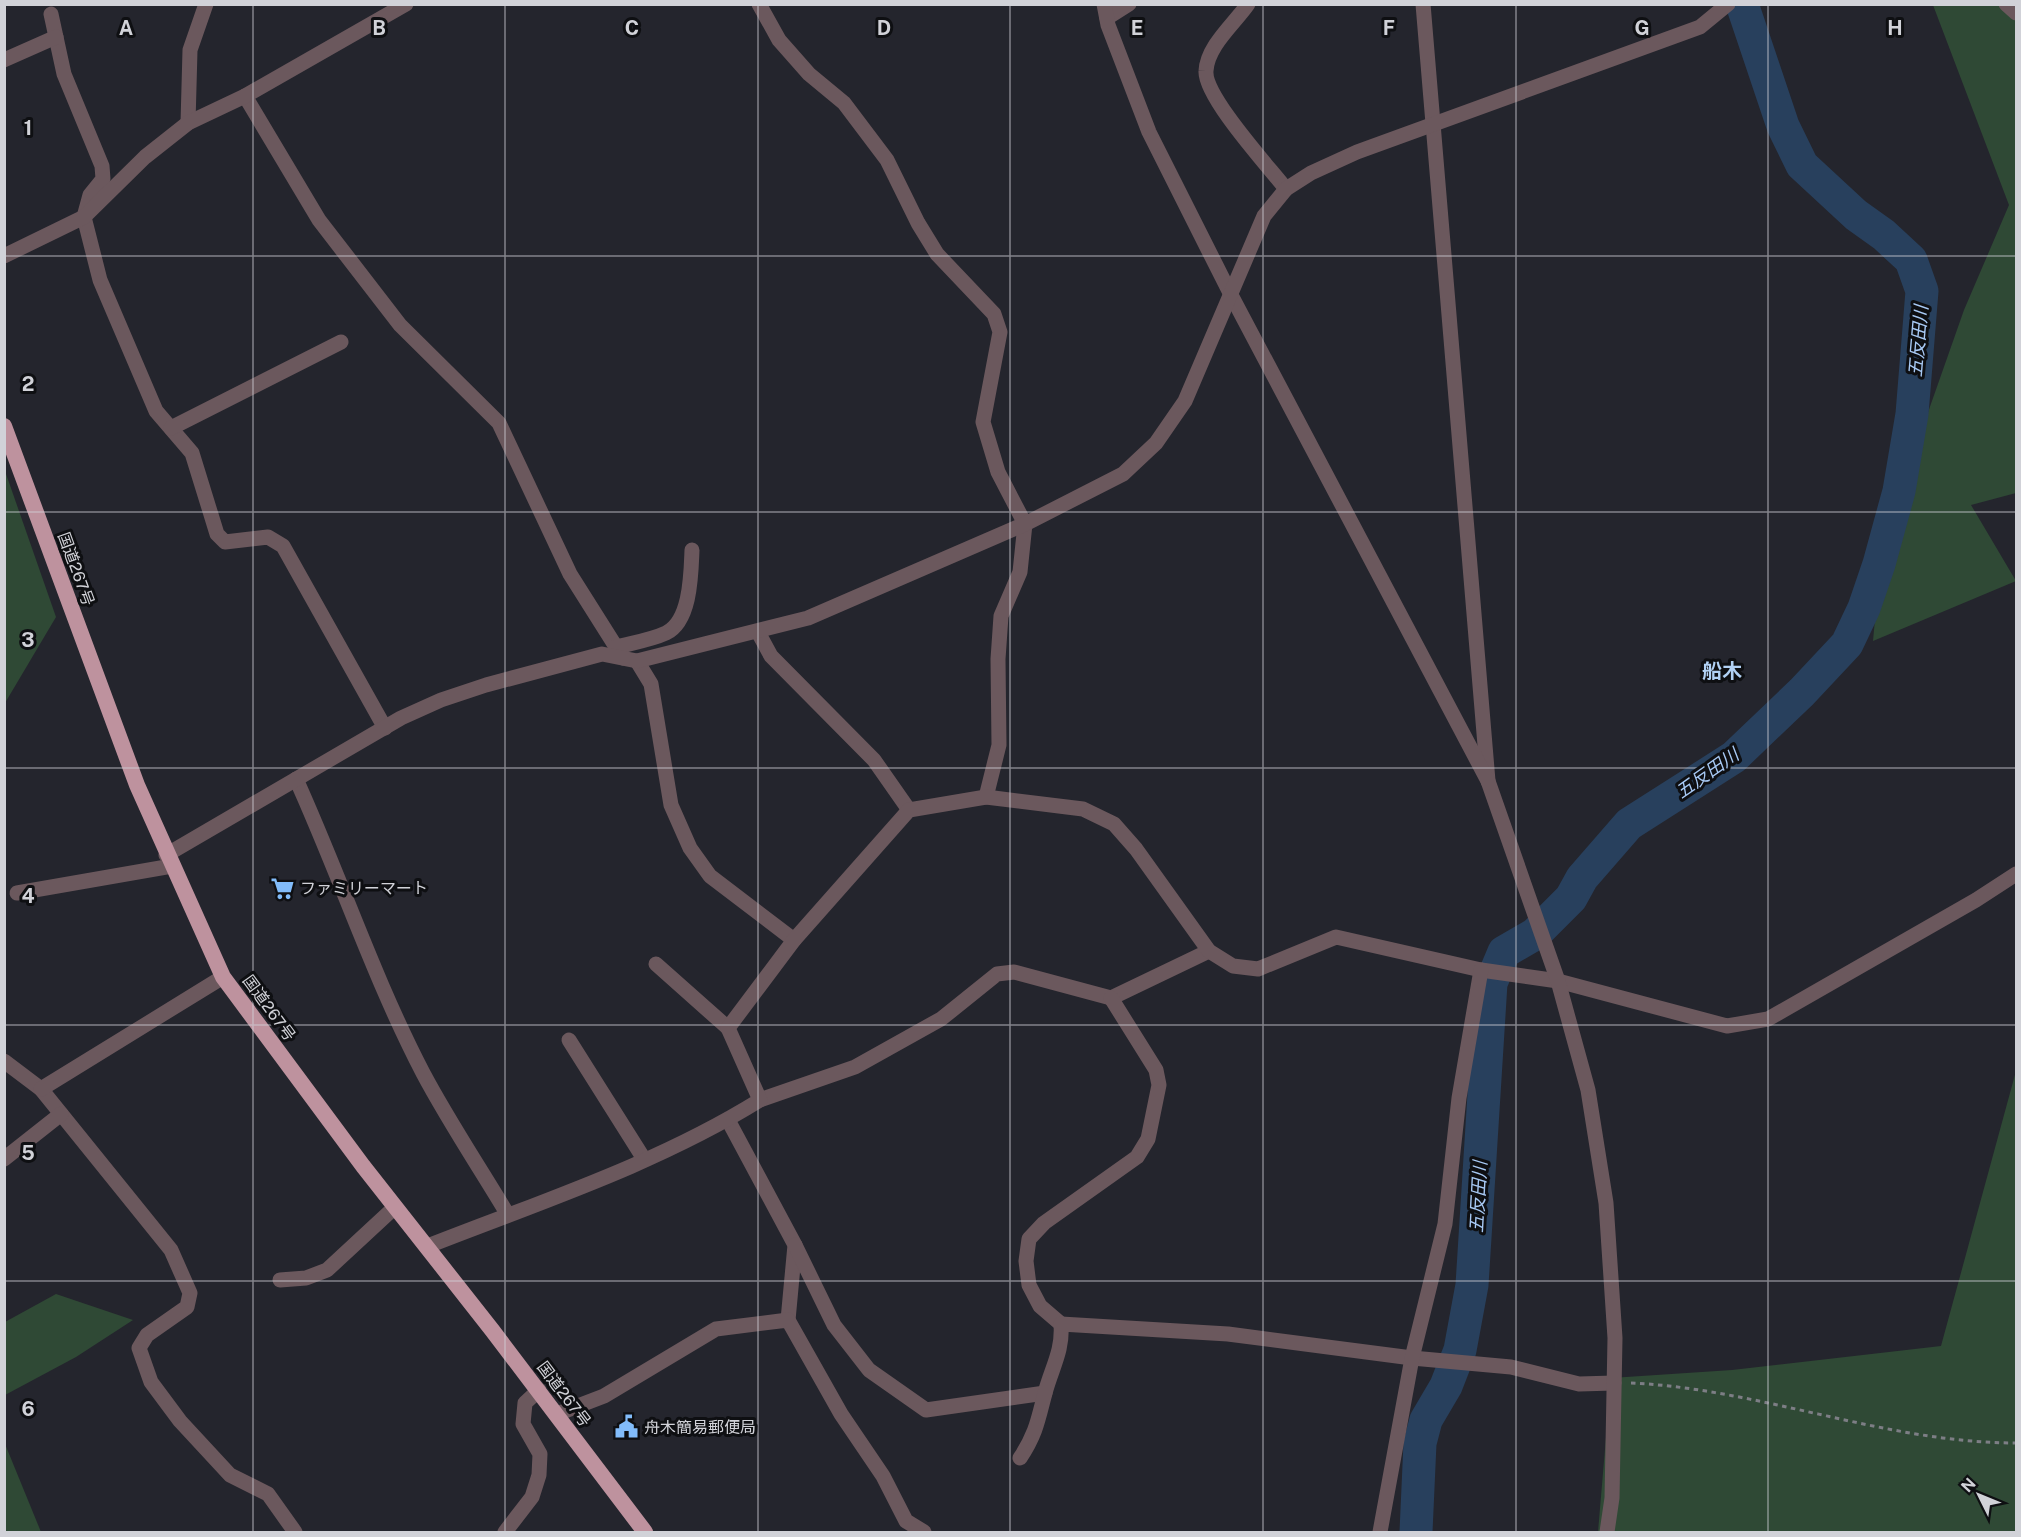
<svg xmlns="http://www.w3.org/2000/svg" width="2021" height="1537" font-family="'Public Sans','Noto Sans JP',sans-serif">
	<rect width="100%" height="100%" fill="#24252d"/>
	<g fill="#2f4935">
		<path d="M 1933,5 L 2016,6 L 2016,493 L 1971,505 L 2016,581 L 1873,641 L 1882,543 L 1964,310 L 2009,205 Z"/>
		<path d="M 5,471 L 56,617 L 5,703 L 4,703 Z"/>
		<path d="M 2016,1071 L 2016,1532 L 1598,1532 L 1611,1378 L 1732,1370 L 1941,1346 Z"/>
		<path d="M 56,1294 L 133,1320 L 76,1357 L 5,1395 L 5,1322 Z"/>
		<path d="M 4,1444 L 5,1444 L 41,1532 L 5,1532 Z"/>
	</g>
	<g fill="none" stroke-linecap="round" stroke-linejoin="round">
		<path stroke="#28405d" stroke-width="33" d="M 1416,1532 L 1420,1443 L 1426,1420 L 1446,1386 L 1460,1350 L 1472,1285 L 1491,983 L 1504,952 L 1535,934 L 1571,898 L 1582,878 L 1629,824 L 1734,757 L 1802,692 L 1847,644 L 1864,608 L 1879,564 L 1899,491 L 1912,414 L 1922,291 L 1911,260 L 1884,235 L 1856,215 L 1802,165 L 1783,126 L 1742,4"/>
		<path stroke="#7d7e85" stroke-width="3" stroke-dasharray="4.5 4.5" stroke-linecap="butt" d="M 1631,1383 C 1762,1389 1885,1443 2016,1443"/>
		<g stroke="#6b585d" stroke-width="15">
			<path d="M 759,4 L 779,40 L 809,74 L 844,103 L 887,160 L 918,223 L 937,254 L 994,314 L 1000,332 L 983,422 L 998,472 L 1025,524 L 1020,572 L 1001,616 L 998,659 L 999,745 L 986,797"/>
			<path d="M 1248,4 C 1235,23 1207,46 1206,71 C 1204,96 1268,166 1286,189"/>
			<path d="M 1423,4 L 1488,781"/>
			<path d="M 2006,4 L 2016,13"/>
			<path d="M 51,14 L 64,74 L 102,166 L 103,179 L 90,195 L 84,217 L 100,280 L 156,411 L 192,453 L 217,534 L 225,542 L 268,537 L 283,546 L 385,728"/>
			<path d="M 1107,18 L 1129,4"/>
			<path d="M 4,60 L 56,37"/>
			<path d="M 245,96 L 319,220 L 400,325 L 499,423 L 570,574 L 623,658"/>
			<path d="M 188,123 L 190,50 L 206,4"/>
			<path d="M 4,256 L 84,217 L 145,157 L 188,123 L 245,96 L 406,4"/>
			<path d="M 171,428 L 341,342"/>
			<path d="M 758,632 L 771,656 L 874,760 L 909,810"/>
			<path d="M 616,647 C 632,643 651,640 666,633 C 691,621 691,573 692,550"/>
			<path d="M 637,661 L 651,684 L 671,805 L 690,848 L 710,876 L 794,940"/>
			<path d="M 296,779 C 340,876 374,979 423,1073 C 449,1122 480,1168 508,1215"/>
			<path d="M 17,893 L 172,866"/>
			<path d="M 656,964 L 728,1028"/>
			<path d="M 569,1040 L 644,1159"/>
			<path d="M 4,1061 L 41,1089 L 171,1250 L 190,1293 L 187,1307 L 147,1335 L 139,1348 L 151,1382 L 180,1421 L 230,1475 L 268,1494 L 295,1532"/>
			<path d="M 41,1089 L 223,977"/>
			<path d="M 760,1100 L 855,1067 L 941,1019 L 997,974 L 1014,972 L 1111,998 L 1209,951"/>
			<path d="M 728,1120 L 795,1245 L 788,1320"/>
			<path d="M 4,1159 L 61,1114"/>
			<path d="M 795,1245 L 834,1325 L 869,1370 L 926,1410 L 1045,1393"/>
			<path d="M 428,1246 C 540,1202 657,1164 760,1100 L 728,1028 L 794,940 L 909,810 L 986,797 L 1083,809 L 1114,824 L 1136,849 L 1209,951 L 1233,966 L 1258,969 L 1336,937 L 1481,970 L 1558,981 L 1727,1026 L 1768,1019 L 1976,900 L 2016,874"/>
			<path d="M 280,1280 L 306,1278 L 327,1270 L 395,1207"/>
			<path d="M 1061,1324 L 1040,1306 L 1029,1285 L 1026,1261 L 1029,1239 L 1044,1223 L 1137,1157 L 1148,1139 L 1159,1085 L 1156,1070 L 1111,998"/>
			<path d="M 557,1414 L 604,1396 L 716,1329 L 788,1320 L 841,1414 L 883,1476 L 906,1521 L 924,1532"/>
			<path d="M 1020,1458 C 1036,1434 1038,1420 1045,1393 C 1052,1367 1063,1351 1061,1324 L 1228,1334 L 1412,1358 L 1511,1367 L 1579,1384 L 1614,1383"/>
			<path d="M 505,1532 L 532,1497 L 539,1475 L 540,1454 L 523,1424 L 525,1403 L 539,1390"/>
			<path d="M 1380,1532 L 1412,1358 L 1445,1224 L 1459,1098 L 1481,970"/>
		</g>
		<g stroke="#6b585d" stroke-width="15">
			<path d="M 1104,4 L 1108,25 L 1149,132 L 1230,293 L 1488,781 L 1558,981 L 1588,1090 L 1606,1203 L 1615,1338 L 1612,1498 L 1607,1532"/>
			<path d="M 166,855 L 401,718 L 441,700 L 486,685 L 602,654 L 637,661 L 808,618 L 1025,524 L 1123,474 L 1156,443 L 1185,401 L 1264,216 L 1286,189 L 1311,173 L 1357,152 L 1700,27 L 1728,4"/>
		</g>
		<path stroke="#be929e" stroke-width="16" d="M 4,426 L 137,785 L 223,977 L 363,1166 L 492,1330 L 645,1532"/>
	</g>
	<path fill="none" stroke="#d1d2d8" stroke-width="1.5" stroke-opacity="0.55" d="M 253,4 L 253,1532M 505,4 L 505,1532M 758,4 L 758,1532M 1010,4 L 1010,1532M 1263,4 L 1263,1532M 1516,4 L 1516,1532M 1768,4 L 1768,1532M 4,256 L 2016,256M 4,512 L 2016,512M 4,768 L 2016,768M 4,1025 L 2016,1025M 4,1281 L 2016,1281"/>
	<defs>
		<symbol id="supermarket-bare" viewBox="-9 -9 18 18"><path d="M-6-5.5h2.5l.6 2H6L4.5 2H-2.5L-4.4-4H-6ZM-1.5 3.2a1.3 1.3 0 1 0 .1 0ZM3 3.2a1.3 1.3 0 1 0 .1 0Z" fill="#82bcfa" stroke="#0e0f12" stroke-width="2.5" paint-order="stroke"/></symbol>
		<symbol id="civic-bare" viewBox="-9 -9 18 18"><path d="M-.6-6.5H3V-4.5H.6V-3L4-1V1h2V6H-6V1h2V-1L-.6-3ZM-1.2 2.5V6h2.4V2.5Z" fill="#82bcfa" stroke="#0e0f12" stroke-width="2.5" paint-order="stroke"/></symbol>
	</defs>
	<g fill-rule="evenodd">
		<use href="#supermarket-bare" x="266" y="872" width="33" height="33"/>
		<use href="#civic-bare" x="610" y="1410" width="33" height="33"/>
	</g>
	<g text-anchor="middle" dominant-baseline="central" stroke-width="6" stroke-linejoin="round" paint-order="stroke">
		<g font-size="16" fill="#d1d2d8" stroke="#0e0f12">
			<text transform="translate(76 569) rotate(70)">国道267号</text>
			<text transform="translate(269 1008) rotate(54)">国道267号</text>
			<text transform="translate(564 1394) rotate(53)">国道267号</text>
		</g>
		<g font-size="16" fill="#d1d2d8" stroke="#0e0f12" text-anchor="start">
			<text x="300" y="888">ファミリーマート</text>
			<text x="644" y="1427">舟木簡易郵便局</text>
		</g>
		<g font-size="18" font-style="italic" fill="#a8caf5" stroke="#0e0f12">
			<text transform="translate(1918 341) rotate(-85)">五反田川</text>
			<text transform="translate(1707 773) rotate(-35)">五反田川</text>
			<text transform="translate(1478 1197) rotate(-87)">五反田川</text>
		</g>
		<g font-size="20" font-weight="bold" fill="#b1d1f4" stroke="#0e0f12">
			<text x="1722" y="671">船木</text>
		</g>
	</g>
	<g font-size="20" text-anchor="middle" font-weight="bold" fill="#d1d2d8" stroke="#0e0f12" stroke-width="6" stroke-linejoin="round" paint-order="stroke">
		<text x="126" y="35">A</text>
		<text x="379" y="35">B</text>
		<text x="632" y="35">C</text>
		<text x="884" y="35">D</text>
		<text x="1137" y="35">E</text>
		<text x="1389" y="35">F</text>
		<text x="1642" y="35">G</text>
		<text x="1895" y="35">H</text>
		<text x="28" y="135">1</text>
		<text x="28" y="391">2</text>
		<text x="28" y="647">3</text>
		<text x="28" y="903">4</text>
		<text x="28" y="1160">5</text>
		<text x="28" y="1416">6</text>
	</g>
	<rect width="2021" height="1537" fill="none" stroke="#d1d2d8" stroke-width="12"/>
	<g transform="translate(1979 1495) rotate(313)" stroke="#0e0f12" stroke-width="4.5" paint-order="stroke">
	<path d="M0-4.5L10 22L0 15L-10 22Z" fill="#d1d2d8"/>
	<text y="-9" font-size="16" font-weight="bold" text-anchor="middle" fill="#d1d2d8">N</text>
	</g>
</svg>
